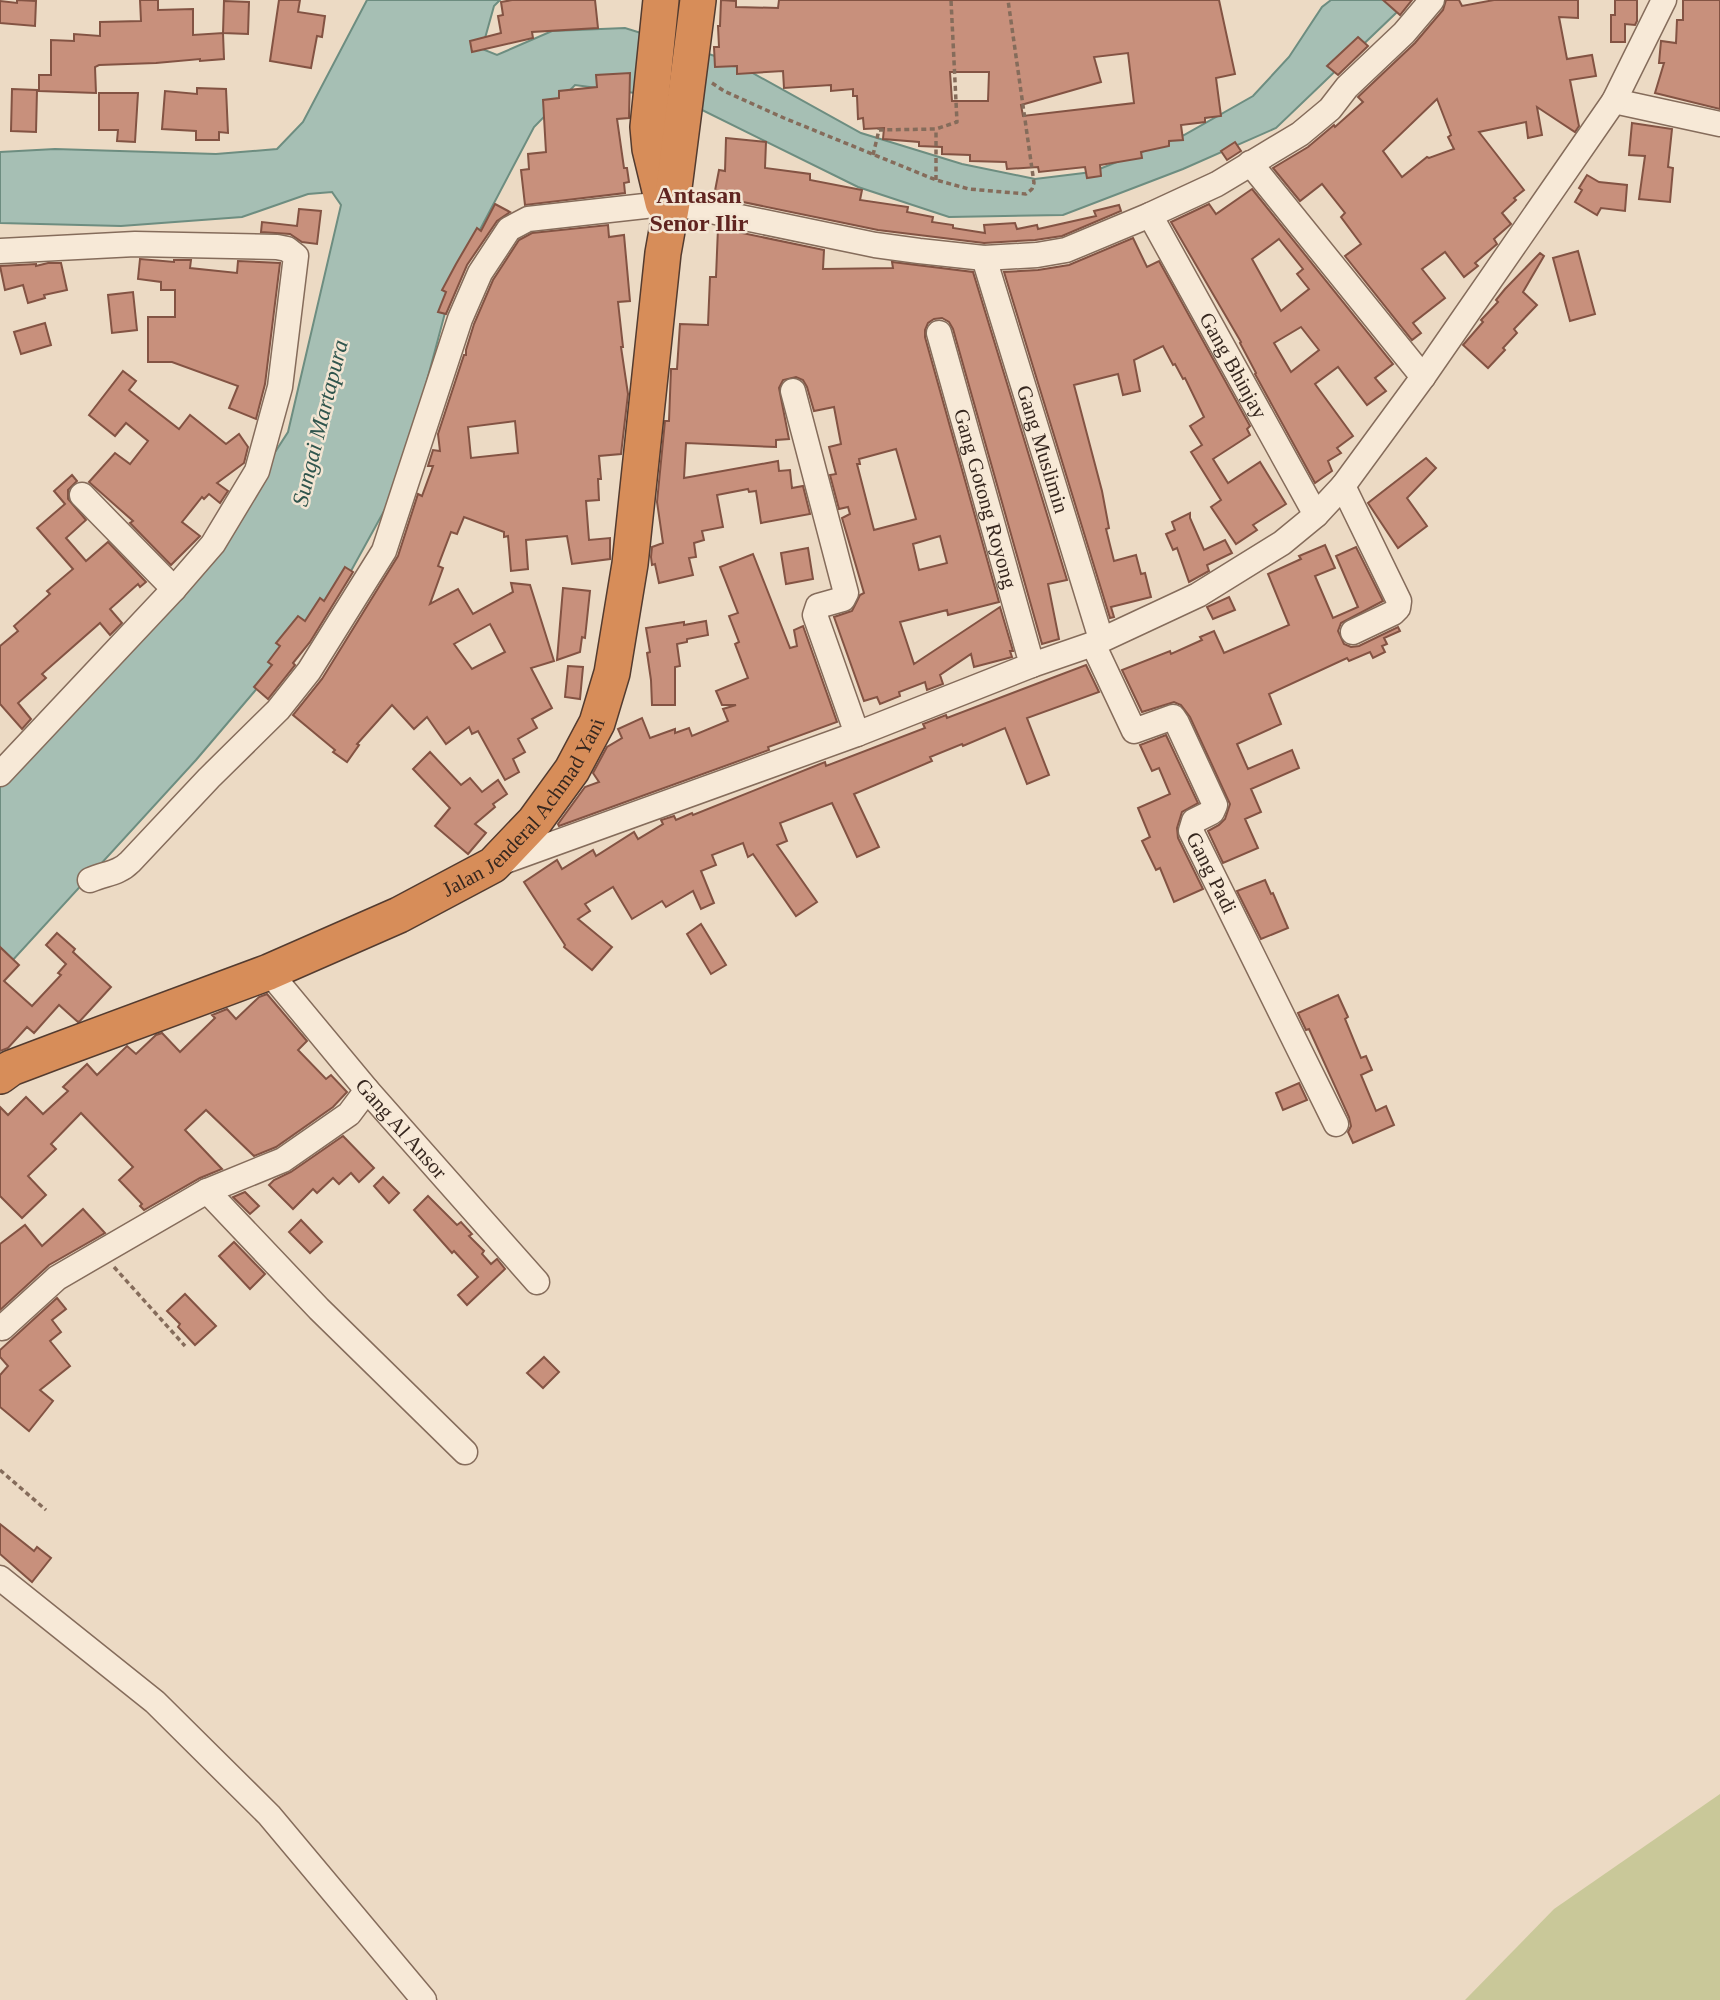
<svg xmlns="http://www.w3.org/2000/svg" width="1720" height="2000" font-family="'Times New Roman',serif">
	<rect width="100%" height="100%" fill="#ecdac4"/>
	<path fill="#c9c899" d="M 1720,1794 L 1720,2000 L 1465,2000 L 1554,1909 Z"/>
	<path fill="#a6bfb4" stroke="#6d8d80" stroke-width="2" d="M 367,0 L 500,0 L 494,6 L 482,49 L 497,55 L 552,31 L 625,28 L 731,61 L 861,133 L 962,164 L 1035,179 L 1092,172 L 1184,135 L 1253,96 L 1289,57 L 1322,7 L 1331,0 L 1407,0 L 1396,13 L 1276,128 L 1183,169 L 1063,215 L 949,217 L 858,187 L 680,99 L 575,85 L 534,127 L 454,279 L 400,482 L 340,591 L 196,760 L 0,974 L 0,778 L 222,534 L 288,432 L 341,205 L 332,192 L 308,194 L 242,217 L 121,226 L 0,223 L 0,152 L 55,149 L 216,154 L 277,149 L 303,122 Z"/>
	<g fill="#c8907c" stroke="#835343" stroke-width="2" fill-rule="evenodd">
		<path d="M 17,0 L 36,1 L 35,26 L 0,23 L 0,1 L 17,3 Z"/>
		<path d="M 140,0 L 158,0 L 158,10 L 193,9 L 193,35 L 223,33 L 224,59 L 200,61 L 200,59 L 156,63 L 99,65 L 95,67 L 96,93 L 39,91 L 39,75 L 51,75 L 51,40 L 74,41 L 74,34 L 100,36 L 100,22 L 141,21 Z"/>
		<path d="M 279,0 L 300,0 L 298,12 L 325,16 L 322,37 L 317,36 L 311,68 L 270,61 Z"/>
		<path d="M 512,0 L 595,0 L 598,28 L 532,32 L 533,38 L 472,52 L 470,41 L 501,33 L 498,16 L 503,15 L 501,2 Z"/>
		<path d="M 721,0 L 736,1 L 736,7 L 778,8 L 779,0 L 1219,0 L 1235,74 L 1216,78 L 1221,116 L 1205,118 L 1205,122 L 1181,125 L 1183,140 L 1169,141 L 1169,146 L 1141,152 L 1142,158 L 1100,165 L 1101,176 L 1087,178 L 1085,167 L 1039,172 L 1038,167 L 1007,169 L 1006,162 L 970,161 L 970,155 L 942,154 L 942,147 L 919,146 L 919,142 L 883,139 L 884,128 L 864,129 L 863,118 L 858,119 L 857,96 L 853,96 L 853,89 L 831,91 L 831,85 L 784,88 L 783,71 L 737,74 L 737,66 L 715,67 L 714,47 L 719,47 L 718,26 L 720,26 ZM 1128,53 L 1134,103 L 1023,116 L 1021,105 L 1101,82 L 1094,57 ZM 950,72 L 989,72 L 988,101 L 952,101 Z"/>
		<path d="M 1383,0 L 1412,0 L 1400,15 Z"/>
		<path d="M 1446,0 L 1459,0 L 1462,6 L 1494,0 L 1578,0 L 1578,18 L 1559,17 L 1567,59 L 1592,55 L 1596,76 L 1570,80 L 1579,126 L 1575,132 L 1537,107 L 1542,135 L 1528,138 L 1526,122 L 1479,132 L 1524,190 L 1514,198 L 1516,200 L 1502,213 L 1511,224 L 1494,239 L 1497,244 L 1475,263 L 1478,266 L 1464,277 L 1445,252 L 1422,269 L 1445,298 L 1413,323 L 1421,333 L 1412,340 L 1345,256 L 1361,244 L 1341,217 L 1345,213 L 1322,184 L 1300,201 L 1273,168 L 1308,147 L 1334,125 L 1335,127 L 1363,102 L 1358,97 L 1415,43 L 1443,10 ZM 1437,99 L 1451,135 L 1448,137 L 1454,149 L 1429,158 L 1427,157 L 1402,177 L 1383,151 Z"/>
		<path d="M 1615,0 L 1637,0 L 1637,21 L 1635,25 L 1625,24 L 1625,42 L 1611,42 L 1611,15 L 1615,15 Z"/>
		<path d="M 1683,0 L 1720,0 L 1720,109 L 1655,93 L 1664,63 L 1659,63 L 1661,41 L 1676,43 L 1677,20 L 1683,20 Z"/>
		<path d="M 224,1 L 249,2 L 248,34 L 223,33 Z"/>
		<path d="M 1358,37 L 1368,46 L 1338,75 L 1327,66 Z"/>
		<path d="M 630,73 L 629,118 L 617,119 L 624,168 L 627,168 L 629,182 L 624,183 L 625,193 L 525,205 L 521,170 L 529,169 L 528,154 L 546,152 L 543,100 L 559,98 L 559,91 L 597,87 L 596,75 Z"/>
		<path d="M 197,88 L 226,89 L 228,133 L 219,132 L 219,140 L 196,140 L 196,131 L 162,129 L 165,91 L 197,94 Z"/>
		<path d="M 12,89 L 37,90 L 36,132 L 11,131 Z"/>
		<path d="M 99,93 L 138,93 L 135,142 L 117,141 L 118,130 L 99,130 Z"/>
		<path d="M 1632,123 L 1672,129 L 1668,167 L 1673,168 L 1670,202 L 1639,199 L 1645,156 L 1629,155 Z"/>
		<path d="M 726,138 L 766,142 L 765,168 L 810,174 L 810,180 L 862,190 L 860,200 L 908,207 L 907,212 L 933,217 L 932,222 L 953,225 L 953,228 L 985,233 L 984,225 L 1015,223 L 1017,229 L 1037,225 L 1038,229 L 1096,216 L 1094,211 L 1119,205 L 1121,211 L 1062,236 L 1035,240 L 984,243 L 878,230 L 714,196 L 719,170 L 725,171 Z"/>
		<path d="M 1235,142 L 1241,151 L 1227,160 L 1221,151 Z"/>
		<path d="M 1587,175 L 1599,182 L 1627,185 L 1625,211 L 1601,208 L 1597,215 L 1575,202 L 1582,190 L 1579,188 Z"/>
		<path d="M 1252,189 L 1393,364 L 1375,378 L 1386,391 L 1367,405 L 1338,367 L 1315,384 L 1353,436 L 1337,448 L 1341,453 L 1328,461 L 1332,471 L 1315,483 L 1255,374 L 1256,373 L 1240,343 L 1241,342 L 1171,222 L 1209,204 L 1216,214 ZM 1279,239 L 1303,269 L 1297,274 L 1309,289 L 1281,311 L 1252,259 ZM 1301,327 L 1319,350 L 1291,372 L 1274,343 Z"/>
		<path d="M 495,204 L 510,212 L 497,221 L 467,265 L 446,314 L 438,312 L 446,292 L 442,290 L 456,264 L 477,228 L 481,231 Z"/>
		<path d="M 299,209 L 321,211 L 317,244 L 302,242 L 290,234 L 261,232 L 262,222 L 297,226 Z"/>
		<path d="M 608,225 L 609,237 L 624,235 L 630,301 L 618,302 L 623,347 L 621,347 L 628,394 L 621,454 L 599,456 L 601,479 L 598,479 L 599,500 L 586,501 L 589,540 L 610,538 L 610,559 L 572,564 L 567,536 L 526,540 L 528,569 L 511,571 L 508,536 L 504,537 L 504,532 L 464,517 L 457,534 L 451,532 L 438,566 L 443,568 L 430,604 L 458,589 L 473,614 L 513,592 L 511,583 L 530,585 L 554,661 L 531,668 L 552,708 L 532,719 L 537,728 L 518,739 L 525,752 L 513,759 L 519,772 L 505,780 L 478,731 L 472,734 L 469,727 L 446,744 L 427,717 L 414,729 L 392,705 L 357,744 L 359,745 L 347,762 L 333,752 L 335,750 L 293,715 L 322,679 L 398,556 L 418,494 L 422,496 L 433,466 L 428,466 L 433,450 L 440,451 L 438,434 L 464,355 L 466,355 L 466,350 L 474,324 L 493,280 L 519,240 L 532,233 ZM 515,421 L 518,453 L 471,458 L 468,427 ZM 490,624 L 505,652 L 472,669 L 454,644 Z"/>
		<path d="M 718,228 L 824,250 L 823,269 L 893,268 L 892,262 L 973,272 L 1067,580 L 1048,584 L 1059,639 L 1042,644 L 953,329 L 949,322 L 942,318 L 934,319 L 928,323 L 925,330 L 925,337 L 999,602 L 948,615 L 947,610 L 900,622 L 914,664 L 1000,607 L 1013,651 L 1010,651 L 1012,657 L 974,667 L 971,654 L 940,675 L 943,684 L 927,690 L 925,682 L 899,692 L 900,696 L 880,704 L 877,697 L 864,701 L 834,617 L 852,611 L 860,595 L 864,593 L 842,518 L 850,514 L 848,507 L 839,509 L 830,475 L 836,474 L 829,447 L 841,444 L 834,407 L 814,411 L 807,387 L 803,380 L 796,377 L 783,380 L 779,388 L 789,439 L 776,440 L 776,447 L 686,443 L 684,478 L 778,461 L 779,471 L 790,470 L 792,488 L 803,486 L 810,514 L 761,523 L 756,491 L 749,492 L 748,489 L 717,495 L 723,527 L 702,531 L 704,540 L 694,543 L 696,557 L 689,558 L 693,575 L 659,583 L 655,564 L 652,565 L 651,557 L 652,547 L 663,543 L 657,502 L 665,421 L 669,421 L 671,369 L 677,369 L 680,324 L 708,325 L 710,277 L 716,277 ZM 896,449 L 916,519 L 874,530 L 857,464 L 860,464 L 859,459 ZM 940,536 L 947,563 L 919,570 L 913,544 Z"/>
		<path d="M 1133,238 L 1147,267 L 1159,261 L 1250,426 L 1247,429 L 1250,435 L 1213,459 L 1228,483 L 1260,462 L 1286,504 L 1253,525 L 1257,530 L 1236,544 L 1211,507 L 1221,500 L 1191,452 L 1202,445 L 1190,426 L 1204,417 L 1185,378 L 1183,379 L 1175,364 L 1173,365 L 1163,346 L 1134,360 L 1140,391 L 1123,395 L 1118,374 L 1074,385 L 1102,491 L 1109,528 L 1106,529 L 1114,561 L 1136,555 L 1141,574 L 1145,573 L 1151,597 L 1111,607 L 1114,617 L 1110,618 L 1004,272 L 1038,270 L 1069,265 Z"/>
		<path d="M 1578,251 L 1595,314 L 1570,321 L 1553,258 Z"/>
		<path d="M 1540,253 L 1544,256 L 1523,292 L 1537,305 L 1514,329 L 1517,333 L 1503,348 L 1505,350 L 1488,368 L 1463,345 L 1483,322 L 1481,320 L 1498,302 L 1496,300 L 1505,289 Z"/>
		<path d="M 140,259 L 174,262 L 174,260 L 191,260 L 190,268 L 237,273 L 238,261 L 280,263 L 265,384 L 256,419 L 229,408 L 238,386 L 172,362 L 148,362 L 148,317 L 175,317 L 175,290 L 161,290 L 161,282 L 138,279 Z"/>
		<path d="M 48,263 L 61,263 L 67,290 L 44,295 L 45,298 L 28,303 L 23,285 L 5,290 L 0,266 L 36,264 L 36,266 Z"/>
		<path d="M 133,292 L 137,330 L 112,333 L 108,295 Z"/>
		<path d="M 45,323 L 51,345 L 21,354 L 14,332 Z"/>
		<path d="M 123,371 L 136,381 L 129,390 L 130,391 L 179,429 L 190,415 L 226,444 L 239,434 L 248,447 L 244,463 L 217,483 L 228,491 L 220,503 L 209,494 L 204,499 L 202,497 L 182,522 L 200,536 L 171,565 L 130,523 L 133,521 L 89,482 L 115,453 L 130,464 L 148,441 L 126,423 L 115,436 L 89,415 Z"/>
		<path d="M 1426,458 L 1436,468 L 1407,498 L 1427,526 L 1398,548 L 1368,503 Z"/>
		<path d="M 72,475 L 77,481 L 68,490 L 68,499 L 86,520 L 66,538 L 86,561 L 108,542 L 146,582 L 140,587 L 138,584 L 110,609 L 122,623 L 110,635 L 100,623 L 42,674 L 46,678 L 18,703 L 31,719 L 22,729 L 0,704 L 0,646 L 18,631 L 14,626 L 50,594 L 47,591 L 73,569 L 37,528 L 65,504 L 54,491 Z"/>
		<path d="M 1190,513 L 1190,518 L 1204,550 L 1225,540 L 1232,553 L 1207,565 L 1209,571 L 1189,582 L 1177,548 L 1173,550 L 1166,534 L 1175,530 L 1172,522 Z"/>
		<path d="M 1325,545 L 1335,568 L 1315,576 L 1333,618 L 1358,607 L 1336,556 L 1356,547 L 1383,601 L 1341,623 L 1338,631 L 1344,644 L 1351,647 L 1359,646 L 1398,627 L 1400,631 L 1384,638 L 1387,644 L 1382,646 L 1385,652 L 1373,658 L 1370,652 L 1349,661 L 1347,658 L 1269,694 L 1281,724 L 1237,744 L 1248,769 L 1292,750 L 1299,768 L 1251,789 L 1261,812 L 1245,819 L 1258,848 L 1223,863 L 1208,831 L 1219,825 L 1225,819 L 1230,804 L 1190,717 L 1181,705 L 1174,702 L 1142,712 L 1122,670 L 1170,651 L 1171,654 L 1202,640 L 1200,637 L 1214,631 L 1224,653 L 1289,625 L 1268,574 L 1301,559 L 1299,556 Z"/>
		<path d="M 808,548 L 813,579 L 786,584 L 781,553 Z"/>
		<path d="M 753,554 L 790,648 L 797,646 L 794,630 L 803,626 L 837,722 L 768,747 L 769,750 L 559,826 L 558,824 L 585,787 L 599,782 L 593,773 L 607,747 L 622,738 L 618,729 L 642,718 L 650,738 L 675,729 L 675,733 L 689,728 L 692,736 L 728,721 L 723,709 L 736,705 L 722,705 L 716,691 L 748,678 L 735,644 L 739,642 L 729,616 L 738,613 L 720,567 Z"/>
		<path d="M 345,567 L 353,572 L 310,642 L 293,663 L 295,665 L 268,699 L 254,687 L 272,665 L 268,662 L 280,646 L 276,643 L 298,616 L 305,621 L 320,598 L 324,601 Z"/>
		<path d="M 563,588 L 590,591 L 585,638 L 582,637 L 580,652 L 557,660 Z"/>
		<path d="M 1229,597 L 1235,610 L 1213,619 L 1207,607 Z"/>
		<path d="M 706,621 L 708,635 L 687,639 L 687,642 L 677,644 L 680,666 L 675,667 L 675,705 L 652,705 L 651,680 L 647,653 L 650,652 L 646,628 L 684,622 L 684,625 Z"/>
		<path d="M 1086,665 L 1099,692 L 1027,718 L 1049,775 L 1027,784 L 1005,728 L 963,746 L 962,744 L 930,757 L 932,761 L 854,794 L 879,847 L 857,857 L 832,803 L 780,823 L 787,841 L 777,845 L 817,902 L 796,916 L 753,854 L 748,857 L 743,843 L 712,855 L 716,865 L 701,871 L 714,903 L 701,909 L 693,891 L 666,907 L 662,901 L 632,919 L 613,887 L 585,904 L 590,911 L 578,919 L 612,947 L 592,970 L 564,947 L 565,945 L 524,882 L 557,860 L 562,869 L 593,850 L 596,856 L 634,832 L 638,839 L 663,824 L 661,820 L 674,816 L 676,820 L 692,813 L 693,815 L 825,762 L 826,766 L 925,728 L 923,724 L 946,715 L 947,718 Z"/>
		<path d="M 568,666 L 583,667 L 580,699 L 565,697 Z"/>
		<path d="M 1166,735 L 1198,803 L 1182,812 L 1177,828 L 1178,838 L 1203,889 L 1174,902 L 1160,868 L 1156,870 L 1142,841 L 1150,837 L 1138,808 L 1170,794 L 1159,768 L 1152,771 L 1140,745 Z"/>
		<path d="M 430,752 L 461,785 L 470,778 L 482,792 L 498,780 L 507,794 L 493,804 L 495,807 L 475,824 L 486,833 L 468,854 L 435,826 L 450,808 L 413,769 Z"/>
		<path d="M 1265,880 L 1271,894 L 1273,893 L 1288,928 L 1261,939 L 1237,891 Z"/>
		<path d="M 701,924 L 726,965 L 711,974 L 687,934 Z"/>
		<path d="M 57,933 L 75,949 L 73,952 L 111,987 L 80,1021 L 78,1022 L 59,1005 L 34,1033 L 27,1027 L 8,1048 L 0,1051 L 0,947 L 19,965 L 4,981 L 32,1006 L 61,975 L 58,973 L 66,964 L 46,945 Z"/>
		<path d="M 267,994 L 307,1041 L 298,1050 L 326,1079 L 331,1075 L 347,1092 L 333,1107 L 276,1147 L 254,1156 L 206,1110 L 185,1130 L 222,1169 L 200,1178 L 144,1210 L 140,1206 L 142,1204 L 119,1180 L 133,1167 L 81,1113 L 51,1144 L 56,1149 L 28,1176 L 46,1195 L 22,1218 L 0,1196 L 0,1107 L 8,1115 L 26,1097 L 43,1114 L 68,1091 L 63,1087 L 87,1064 L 97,1075 L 127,1046 L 136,1054 L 156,1035 L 162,1033 L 180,1052 L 215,1018 L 212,1015 L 227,1009 L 236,1019 L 259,997 Z"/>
		<path d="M 1338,995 L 1348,1017 L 1345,1019 L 1361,1058 L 1366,1056 L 1372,1070 L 1361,1075 L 1376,1111 L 1386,1106 L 1394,1125 L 1353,1143 L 1348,1132 L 1351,1126 L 1349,1117 L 1309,1029 L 1306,1030 L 1298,1013 Z"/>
		<path d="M 1299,1083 L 1307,1100 L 1283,1110 L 1276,1093 Z"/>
		<path d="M 343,1136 L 374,1168 L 359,1182 L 351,1173 L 339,1184 L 333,1178 L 317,1193 L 313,1189 L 293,1209 L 269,1185 L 274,1180 L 291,1172 Z"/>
		<path d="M 383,1177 L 399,1193 L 389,1203 L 374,1186 Z"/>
		<path d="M 245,1192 L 259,1206 L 250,1214 L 233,1197 Z"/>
		<path d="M 428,1196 L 457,1225 L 461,1222 L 472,1234 L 469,1236 L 484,1251 L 482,1254 L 491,1264 L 497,1259 L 505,1269 L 467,1305 L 458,1295 L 478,1277 L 454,1251 L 452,1253 L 414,1210 Z"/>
		<path d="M 83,1209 L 105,1233 L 49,1265 L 0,1310 L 0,1244 L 25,1225 L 42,1246 Z"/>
		<path d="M 301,1220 L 322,1242 L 310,1253 L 289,1232 Z"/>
		<path d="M 234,1242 L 265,1274 L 250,1289 L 219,1256 Z"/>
		<path d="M 185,1294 L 216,1326 L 195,1345 L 178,1327 L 180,1324 L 167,1311 Z"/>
		<path d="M 57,1298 L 66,1309 L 52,1320 L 61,1332 L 50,1341 L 70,1366 L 40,1390 L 53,1401 L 29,1431 L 0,1407 L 0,1375 L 8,1366 L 0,1357 L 0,1350 Z"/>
		<path d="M 544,1357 L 559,1372 L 543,1388 L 527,1373 Z"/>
		<path d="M 0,1524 L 34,1551 L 37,1547 L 51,1558 L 32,1582 L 0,1554 Z"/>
	</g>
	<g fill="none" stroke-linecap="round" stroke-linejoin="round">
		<defs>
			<g id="minor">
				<path d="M 1614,101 L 1720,124"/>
				<path d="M 1250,163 L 1423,377"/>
				<path id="s1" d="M 1150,215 L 1316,515"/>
				<path d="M 0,251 L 135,244 L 277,247 L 287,249 L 296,256 L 280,387 L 257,471 L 213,544 L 174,589 L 0,774"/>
				<path id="s2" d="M 984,258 L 1101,639"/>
				<path id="s3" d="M 939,333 L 1032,665"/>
				<path d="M 793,391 L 846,593 L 843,599 L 818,606 L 815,615 L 857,734"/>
				<path d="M 1343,486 L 1399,601 L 1398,608 L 1393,613 L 1353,632"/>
				<path d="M 82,495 L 174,589"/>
				<path id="s4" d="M 1093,644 L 1134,731 L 1173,717 L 1177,723 L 1215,805 L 1212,812 L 1194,821 L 1191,831 L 1336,1124"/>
				<path d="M 500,863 L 857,734 L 1032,665 L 1093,644 L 1198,595 L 1282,543 L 1316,515 L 1343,486 L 1423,377 L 1614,101 L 1664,0"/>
				<path d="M 90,880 C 106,873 118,874 130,862 L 209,778 L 278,710 L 309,671 L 384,551 L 460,319 L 480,273 L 509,229 L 528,219 L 672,203 L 875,245 L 919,251 L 984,258 L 1037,255 L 1066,250 L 1150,215 L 1217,184 L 1300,134 L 1330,109 L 1347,87 L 1404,33 L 1432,0"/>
				<path id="s5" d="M 269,972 L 367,1090 L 537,1282"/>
				<path d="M 207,1191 L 319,1309 L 465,1452"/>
				<path d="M 2,1328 L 57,1278 L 207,1191 L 283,1160 L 349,1114 L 367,1090"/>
				<path d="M 0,1578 L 155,1702 L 269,1815 L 424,2000"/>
			</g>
			<g id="highway">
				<path d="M 661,0 L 648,127 L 650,149 L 663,203"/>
				<path id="s6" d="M 0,1076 L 11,1068 L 56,1051 L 269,972 L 399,915 L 493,865 L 535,821 L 572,770 L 597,723 L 612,673 L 630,564 L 663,253 L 672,203 L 698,0"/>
			</g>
		</defs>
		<use href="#minor" stroke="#856c5b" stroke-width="27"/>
		<use href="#highway" stroke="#533b2f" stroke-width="38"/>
		<g stroke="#856c5b" stroke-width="3.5" stroke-dasharray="5 3.5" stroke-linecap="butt">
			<path d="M 712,83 L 724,91 L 784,118 L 936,180 L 969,189 L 1026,194 L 1032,189 L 1034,183 L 1008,0"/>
			<path d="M 873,155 L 879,130 L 936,129 L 957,122 L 951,0"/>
			<path d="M 936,180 L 936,129"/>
			<path d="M 114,1267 L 185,1346"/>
			<path d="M 0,1470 L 46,1510"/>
		</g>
		<use href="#minor" stroke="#f7e9d7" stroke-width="24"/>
		<use href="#highway" stroke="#d78d59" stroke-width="35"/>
	</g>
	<g text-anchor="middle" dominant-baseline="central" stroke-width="5" stroke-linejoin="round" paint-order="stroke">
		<g font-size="21" fill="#36271f" stroke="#f3e5d3">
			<text stroke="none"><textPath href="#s1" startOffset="172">Gang Bhinjay</textPath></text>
			<text stroke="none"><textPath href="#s2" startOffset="200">Gang Muslimin</textPath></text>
			<text stroke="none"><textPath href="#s3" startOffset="172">Gang Gotong Royong</textPath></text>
			<text stroke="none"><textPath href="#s6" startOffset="600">Jalan Jenderal Achmad Yani</textPath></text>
			<text stroke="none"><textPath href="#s4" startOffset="320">Gang Padi</textPath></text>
			<text stroke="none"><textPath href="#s5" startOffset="205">Gang Al Ansor</textPath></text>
		</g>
		<g font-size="23" font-style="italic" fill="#2f554d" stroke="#f3e5d3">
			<text transform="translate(320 423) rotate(-76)">Sungai Martapura</text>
		</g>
		<g font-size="24" font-weight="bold" fill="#602420" stroke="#f3e5d3">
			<text x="699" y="195">Antasan<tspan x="699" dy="28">Senor Ilir</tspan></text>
		</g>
	</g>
</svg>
